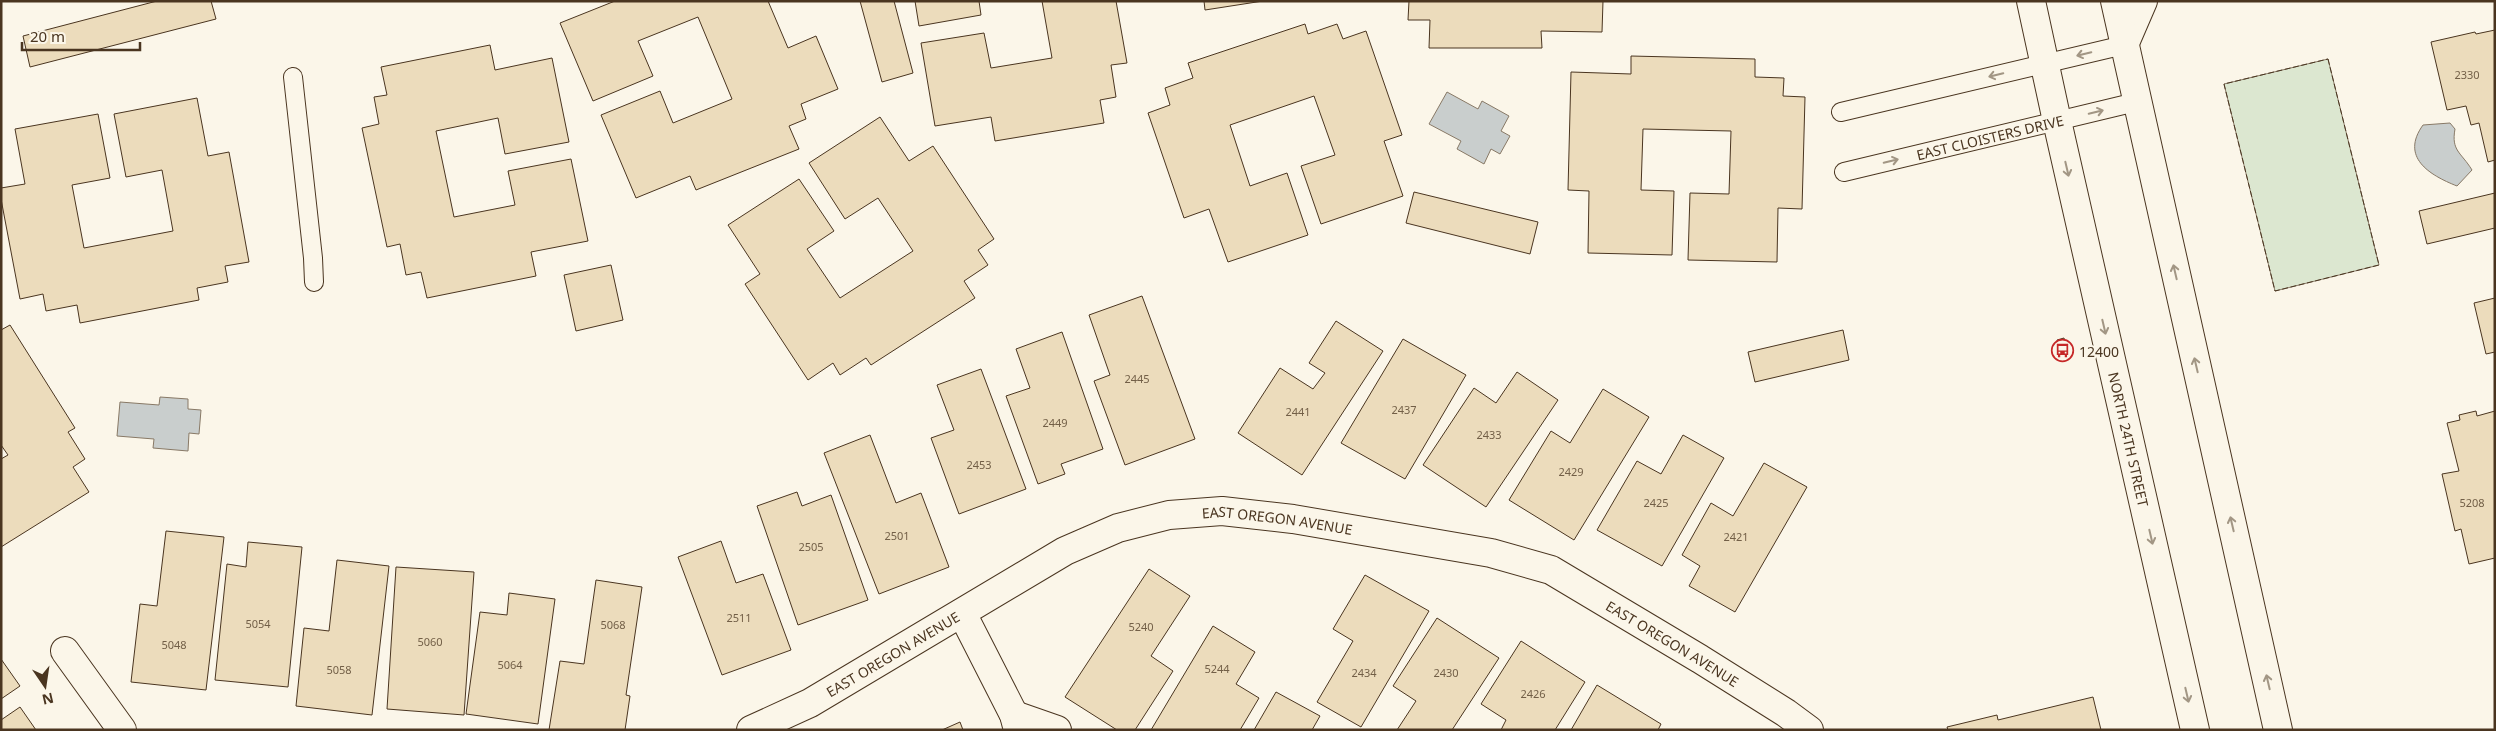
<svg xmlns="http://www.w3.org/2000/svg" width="2496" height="731" font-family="'Noto Sans',sans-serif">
	<rect width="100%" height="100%" fill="#fbf6e9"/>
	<path fill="#dce7d0" stroke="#887966" d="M 2328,59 L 2379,265 L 2275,291 L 2224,84 Z"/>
	<g fill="#c9cecd" stroke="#887966">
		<path d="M 1447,92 L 1478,109 L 1482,101 L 1509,116 L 1501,131 L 1510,136 L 1500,154 L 1491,149 L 1484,164 L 1457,149 L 1461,141 L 1429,124 Z"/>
		<path d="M 2450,123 L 2455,129 C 2451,151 2461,152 2472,170 L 2457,186 C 2429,175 2400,157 2423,125 Z"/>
		<path d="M 160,397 L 188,399 L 188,409 L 201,410 L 199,434 L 189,433 L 188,451 L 153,448 L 154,439 L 117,436 L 120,402 L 159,405 Z"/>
	</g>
	<g fill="#ecdcbc" stroke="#4a3520">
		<path d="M 157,1 L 211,1 L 216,19 L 30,67 L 23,36 Z"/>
		<path d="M 615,1 L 768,1 L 788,48 L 816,36 L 838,89 L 801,104 L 806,119 L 789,126 L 799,149 L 696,190 L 690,176 L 636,198 L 601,115 L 660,91 L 673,123 L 732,99 L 698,17 L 638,41 L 653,76 L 593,101 L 560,23 Z"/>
		<path d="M 860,1 L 894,1 L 913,73 L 882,82 Z"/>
		<path d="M 915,1 L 979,1 L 981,15 L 919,26 Z"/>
		<path d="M 1042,1 L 1116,1 L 1127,63 L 1111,65 L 1116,97 L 1100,100 L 1104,123 L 995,141 L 991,117 L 935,126 L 921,43 L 984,33 L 991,68 L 1052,58 Z"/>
		<path d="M 1204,1 L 1263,1 L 1205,10 Z"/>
		<path d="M 1409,1 L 1603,1 L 1602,32 L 1541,31 L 1542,48 L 1429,48 L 1430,20 L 1408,20 Z"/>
		<path d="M 1305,24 L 1308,34 L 1337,24 L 1343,39 L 1366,31 L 1402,135 L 1384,141 L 1403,196 L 1321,224 L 1301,166 L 1335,155 L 1314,96 L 1230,125 L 1250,186 L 1287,173 L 1308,235 L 1228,262 L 1209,209 L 1184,218 L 1148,113 L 1170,105 L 1165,88 L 1193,78 L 1188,63 Z"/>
		<path d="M 2495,30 L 2495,160 L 2488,162 L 2479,123 L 2471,125 L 2466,106 L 2447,110 L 2431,42 L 2475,32 L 2476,34 Z"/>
		<path d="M 490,45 L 495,70 L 552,58 L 569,142 L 505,154 L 498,118 L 436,131 L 454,217 L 515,205 L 508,171 L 571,159 L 588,241 L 531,252 L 536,276 L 427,298 L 421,272 L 406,275 L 400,244 L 387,247 L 362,128 L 379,124 L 374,97 L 387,95 L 381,67 Z"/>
		<path d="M 1631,56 L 1755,59 L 1755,77 L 1784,78 L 1783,96 L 1805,97 L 1802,209 L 1778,208 L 1777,262 L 1688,260 L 1690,193 L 1729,194 L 1731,131 L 1643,129 L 1641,190 L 1674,191 L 1672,255 L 1588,253 L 1589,191 L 1568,190 L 1571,72 L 1631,74 Z"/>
		<path d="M 197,98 L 208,156 L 229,152 L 249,262 L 225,266 L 228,282 L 197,288 L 199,300 L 80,323 L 77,305 L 46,311 L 43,294 L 20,299 L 1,199 L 1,188 L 25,184 L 15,129 L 98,114 L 110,178 L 72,185 L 84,248 L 173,231 L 162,170 L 126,177 L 114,114 Z"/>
		<path d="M 880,117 L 909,161 L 933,146 L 994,239 L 978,250 L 988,265 L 964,281 L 975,298 L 871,365 L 866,358 L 840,375 L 833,363 L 808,380 L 745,284 L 760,274 L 728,225 L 799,179 L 834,231 L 807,249 L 840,298 L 913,251 L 878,198 L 845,219 L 809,163 Z"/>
		<path d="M 1414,192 L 1538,222 L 1530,254 L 1406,223 Z"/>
		<path d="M 2495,193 L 2495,228 L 2427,244 L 2419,211 Z"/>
		<path d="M 611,265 L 623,320 L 576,331 L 564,275 Z"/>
		<path d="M 1142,296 L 1195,439 L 1125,465 L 1094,381 L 1110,375 L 1089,315 Z"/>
		<path d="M 2495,298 L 2495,352 L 2486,354 L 2474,303 Z"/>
		<path d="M 1336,321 L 1383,351 L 1302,475 L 1238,433 L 1280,368 L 1313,389 L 1325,373 L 1309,363 Z"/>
		<path d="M 10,325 L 75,428 L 68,432 L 85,459 L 73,467 L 89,492 L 1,547 L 1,459 L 8,455 L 1,445 L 1,330 Z"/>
		<path d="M 1843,330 L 1849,360 L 1755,382 L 1748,352 Z"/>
		<path d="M 1062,332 L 1103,449 L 1061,464 L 1065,474 L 1038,484 L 1006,396 L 1030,388 L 1016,349 Z"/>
		<path d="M 2064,338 L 2069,358 L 2062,360 L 2057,340 Z"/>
		<path d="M 1403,339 L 1466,375 L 1405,479 L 1341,443 Z"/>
		<path d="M 981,369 L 1026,489 L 959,514 L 931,438 L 954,430 L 937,385 Z"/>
		<path d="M 1517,372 L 1558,400 L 1486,507 L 1423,465 L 1474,388 L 1496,403 Z"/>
		<path d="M 1603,389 L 1649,417 L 1574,540 L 1509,500 L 1551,431 L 1570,443 Z"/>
		<path d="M 2476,411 L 2477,416 L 2495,411 L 2495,558 L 2469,564 L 2461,529 L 2455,531 L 2442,474 L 2459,471 L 2447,423 L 2460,420 L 2459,415 Z"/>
		<path d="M 870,435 L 896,503 L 921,493 L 949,567 L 879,594 L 824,453 Z"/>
		<path d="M 1683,435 L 1724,458 L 1662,566 L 1597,530 L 1637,461 L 1661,474 Z"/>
		<path d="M 1764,463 L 1807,487 L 1735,612 L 1689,586 L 1700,566 L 1682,555 L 1711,503 L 1733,516 Z"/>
		<path d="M 797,492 L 802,506 L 831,495 L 868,600 L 798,625 L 757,506 Z"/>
		<path d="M 166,531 L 224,537 L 206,690 L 131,682 L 140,604 L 157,606 Z"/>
		<path d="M 721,541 L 736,583 L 763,574 L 791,650 L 722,675 L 678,557 Z"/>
		<path d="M 248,542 L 302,547 L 288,687 L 215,680 L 227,564 L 246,567 Z"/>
		<path d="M 337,560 L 389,566 L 372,715 L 296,706 L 304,628 L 329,631 Z"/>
		<path d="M 396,567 L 474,572 L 464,715 L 387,709 Z"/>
		<path d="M 1149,569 L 1190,596 L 1151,656 L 1173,671 L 1135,730 L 1117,730 L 1065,697 Z"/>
		<path d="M 1365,575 L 1429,611 L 1361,727 L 1317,702 L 1353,641 L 1333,629 Z"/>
		<path d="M 596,580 L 642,587 L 626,695 L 630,696 L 625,730 L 549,730 L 560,661 L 584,664 Z"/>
		<path d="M 509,593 L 555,599 L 538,724 L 466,714 L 480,612 L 507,615 Z"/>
		<path d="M 1437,618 L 1499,658 L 1452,730 L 1397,730 L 1416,701 L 1393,686 Z"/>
		<path d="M 1213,626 L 1255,652 L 1236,684 L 1259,698 L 1240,730 L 1151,730 Z"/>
		<path d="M 1521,641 L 1585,682 L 1555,730 L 1501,730 L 1506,720 L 1481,704 Z"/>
		<path d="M 1,659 L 20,686 L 1,699 Z"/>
		<path d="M 1597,685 L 1661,724 L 1658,730 L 1571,730 Z"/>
		<path d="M 1276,692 L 1320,716 L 1312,730 L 1254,730 Z"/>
		<path d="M 2093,697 L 2101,730 L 1948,730 L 1947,727 L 1997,715 L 1998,720 Z"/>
		<path d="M 20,707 L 36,730 L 1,730 L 1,720 Z"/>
		<path d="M 960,722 L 963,730 L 942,730 Z"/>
	</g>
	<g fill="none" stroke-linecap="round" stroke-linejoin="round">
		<defs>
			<g id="lane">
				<path d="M 293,77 L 313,258 L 314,282"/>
				<path d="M 1841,112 L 2124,45"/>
				<path id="s1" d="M 1844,172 L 2136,102"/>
			</g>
			<g id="street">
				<path d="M 2124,45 L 2143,1"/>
				<path d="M 962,613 L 1014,715 L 1018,730"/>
				<path d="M 65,651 L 122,730"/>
				<path d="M 1014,715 L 1057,730"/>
				<path id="s2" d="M 751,730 L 810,703 L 1065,551 L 1118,528 L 1169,515 L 1222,511 L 1293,519 L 1491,553 L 1551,570 L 1700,659 L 1786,713 L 1809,730"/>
			</g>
			<g id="secondary">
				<path id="s3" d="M 2031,1 L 2057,121 L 2195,730"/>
				<path d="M 2115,1 L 2278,730"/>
			</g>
		</defs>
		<use href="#lane" stroke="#4a3520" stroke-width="20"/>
		<use href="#street" stroke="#4a3520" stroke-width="30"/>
		<use href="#secondary" stroke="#4a3520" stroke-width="30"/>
		<use href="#lane" stroke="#fbf6e9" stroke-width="18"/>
		<use href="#street" stroke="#fbf6e9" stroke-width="28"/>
		<use href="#secondary" stroke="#fbf6e9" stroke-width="28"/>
		<path stroke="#4a3520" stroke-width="1" stroke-dasharray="6 2.5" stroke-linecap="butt" d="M 2328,59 L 2379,265 L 2275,291 L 2224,84 Z"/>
	</g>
	<defs><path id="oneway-shaft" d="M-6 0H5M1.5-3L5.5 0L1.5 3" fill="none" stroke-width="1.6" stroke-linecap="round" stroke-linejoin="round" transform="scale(1.25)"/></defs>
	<g stroke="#a29684">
		<use href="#oneway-shaft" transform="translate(2084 54) rotate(167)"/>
		<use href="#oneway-shaft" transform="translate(1996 75) rotate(166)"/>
		<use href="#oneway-shaft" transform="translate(2096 112) rotate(-13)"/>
		<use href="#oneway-shaft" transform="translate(1891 161) rotate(-13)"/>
		<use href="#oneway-shaft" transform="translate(2067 169) rotate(77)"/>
		<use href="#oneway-shaft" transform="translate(2175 272) rotate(-103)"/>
		<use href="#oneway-shaft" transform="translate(2104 327) rotate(77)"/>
		<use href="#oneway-shaft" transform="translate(2196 365) rotate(-103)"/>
		<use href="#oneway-shaft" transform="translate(2232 524) rotate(-103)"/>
		<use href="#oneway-shaft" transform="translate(2151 537) rotate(77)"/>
		<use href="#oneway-shaft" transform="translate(2268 682) rotate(-103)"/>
		<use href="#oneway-shaft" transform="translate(2187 695) rotate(77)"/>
	</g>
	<defs>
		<symbol id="bus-ring" viewBox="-11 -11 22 22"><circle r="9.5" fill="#fbf6e9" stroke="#c62828" stroke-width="1.5"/><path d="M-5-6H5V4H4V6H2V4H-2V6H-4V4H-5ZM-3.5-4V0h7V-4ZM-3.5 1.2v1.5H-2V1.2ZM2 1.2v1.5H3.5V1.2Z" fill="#c62828"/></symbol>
	</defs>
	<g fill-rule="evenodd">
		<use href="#bus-ring" x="2050" y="338" width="25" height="25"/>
	</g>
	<g text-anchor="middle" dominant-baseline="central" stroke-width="4" stroke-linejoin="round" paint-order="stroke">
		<g font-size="11" fill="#725f47">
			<text x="2467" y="74">2330</text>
			<text x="1137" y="378">2445</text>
			<text x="1404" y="409">2437</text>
			<text x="1298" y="411">2441</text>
			<text x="1055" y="422">2449</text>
			<text x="1489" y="434">2433</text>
			<text x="979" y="464">2453</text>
			<text x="1571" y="471">2429</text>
			<text x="1656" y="502">2425</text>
			<text x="2472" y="502">5208</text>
			<text x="897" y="535">2501</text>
			<text x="1736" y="536">2421</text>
			<text x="811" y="546">2505</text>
			<text x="739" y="617">2511</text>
			<text x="258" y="623">5054</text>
			<text x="613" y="624">5068</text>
			<text x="1141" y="626">5240</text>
			<text x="430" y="641">5060</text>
			<text x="174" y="644">5048</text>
			<text x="510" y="664">5064</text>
			<text x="1217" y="668">5244</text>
			<text x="339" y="669">5058</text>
			<text x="1364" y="672">2434</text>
			<text x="1446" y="672">2430</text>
			<text x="1533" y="693">2426</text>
		</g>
		<g font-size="14" fill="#4a3520" stroke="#fbf6e9">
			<text stroke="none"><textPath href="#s1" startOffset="150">EAST CLOISTERS DRIVE</textPath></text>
			<text stroke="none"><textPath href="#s3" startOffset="449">NORTH 24TH STREET</textPath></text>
			<text stroke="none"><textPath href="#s2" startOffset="581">EAST OREGON AVENUE</textPath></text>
			<text stroke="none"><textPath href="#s2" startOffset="1002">EAST OREGON AVENUE</textPath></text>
			<text stroke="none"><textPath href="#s2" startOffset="161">EAST OREGON AVENUE</textPath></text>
		</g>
		<g font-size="14" fill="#4a3520" stroke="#fbf6e9" text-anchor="start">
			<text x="2079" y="351">12400</text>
		</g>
	</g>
	<rect width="2496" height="731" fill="none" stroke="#4a3520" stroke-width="5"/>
	<g transform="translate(45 686) rotate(167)" stroke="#fbf6e9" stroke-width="4" paint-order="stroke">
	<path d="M0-4L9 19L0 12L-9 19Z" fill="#4a3520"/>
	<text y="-8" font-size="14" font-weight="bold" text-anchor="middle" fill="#4a3520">N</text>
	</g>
	<path d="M22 42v8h118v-8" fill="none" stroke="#4a3520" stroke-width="2.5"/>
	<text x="30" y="42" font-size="15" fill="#4a3520" stroke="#fbf6e9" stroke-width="4" paint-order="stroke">20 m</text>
</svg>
